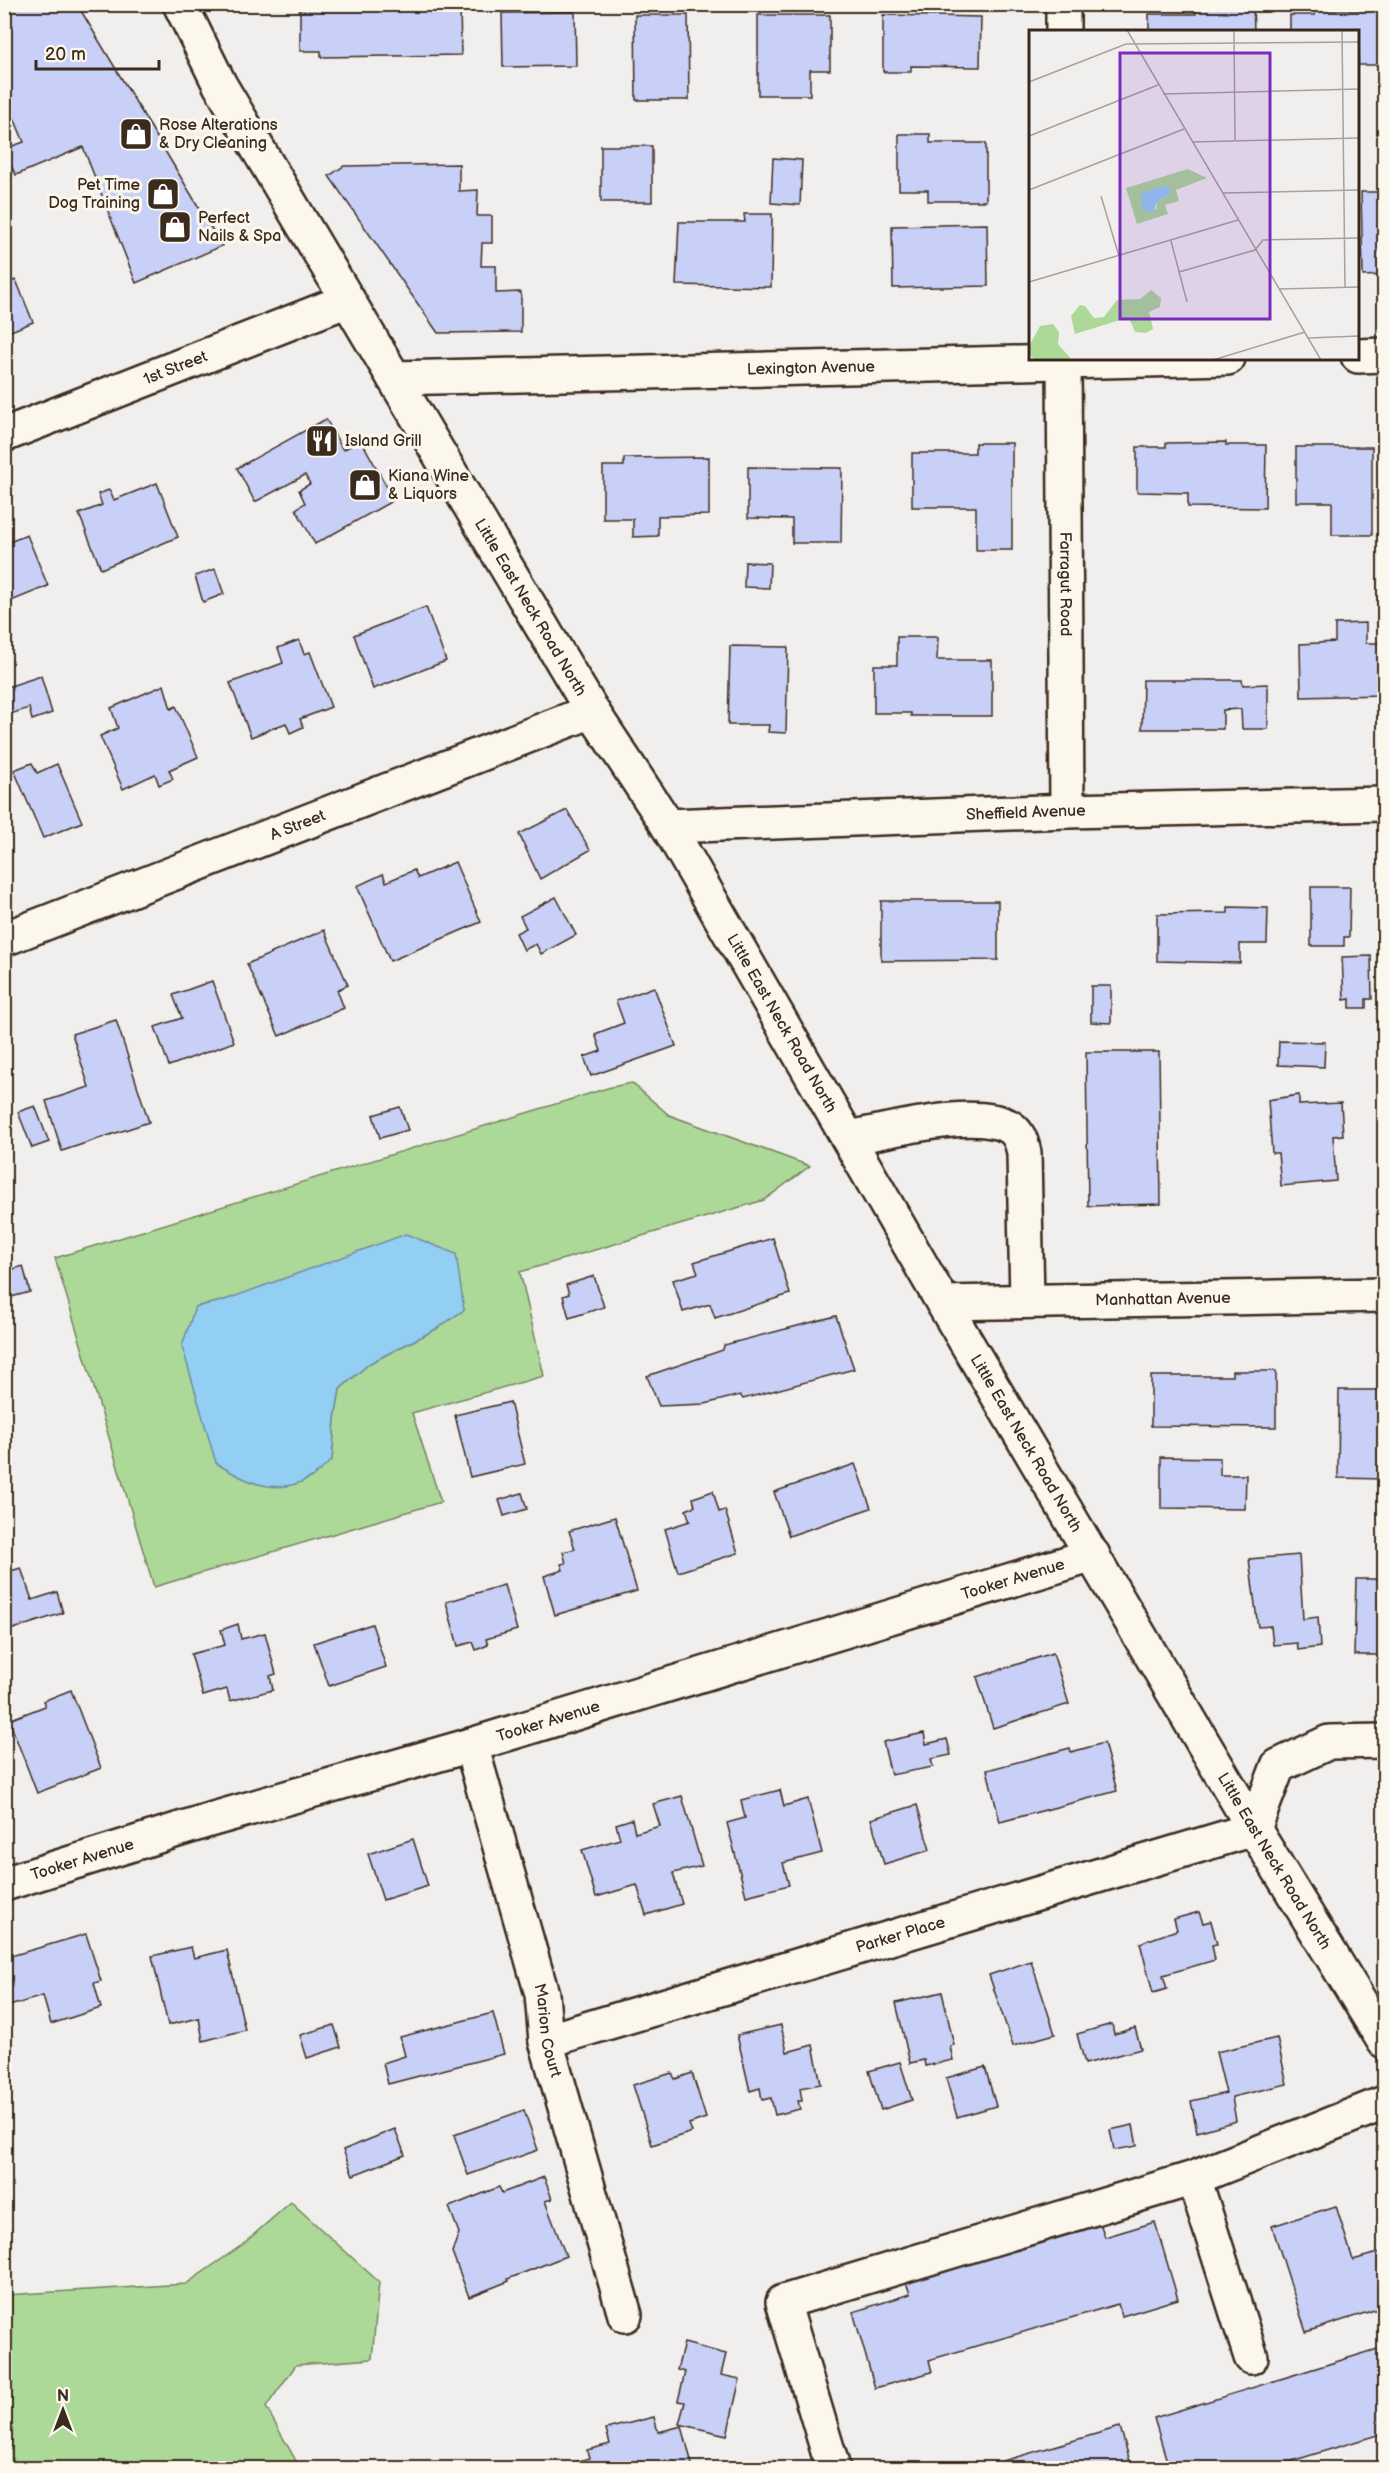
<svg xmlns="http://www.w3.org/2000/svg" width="1389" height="2473" font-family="'Balsamiq Sans',sans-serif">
	<rect width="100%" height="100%" fill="#f1efee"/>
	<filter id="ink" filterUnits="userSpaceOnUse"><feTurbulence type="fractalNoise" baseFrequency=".0167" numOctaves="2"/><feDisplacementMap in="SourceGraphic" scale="12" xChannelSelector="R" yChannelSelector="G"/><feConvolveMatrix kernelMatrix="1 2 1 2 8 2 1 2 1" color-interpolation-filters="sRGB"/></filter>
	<g filter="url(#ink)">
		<g fill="#acd998" stroke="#74825b" stroke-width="1.5" fill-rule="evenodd">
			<path d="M 632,1083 L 669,1115 L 810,1166 L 764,1200 L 520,1272 L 544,1376 L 412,1413 L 441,1502 L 154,1587 L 55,1258 L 611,1087 ZM 222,1301 L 464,1310 L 436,1329 L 370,1363 L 340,1389 L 335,1418 L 332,1460 L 195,1307 Z"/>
			<path d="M 291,2202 L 379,2282 L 372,2359 L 296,2365 L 266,2407 L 300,2468 L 5,2468 L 5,2295 L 186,2284 L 242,2245 Z"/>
		</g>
		<path fill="#93cef3" stroke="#708c9e" stroke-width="1.5" d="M 406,1234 L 456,1254 L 464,1310 L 436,1329 L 370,1363 L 340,1389 L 335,1418 L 332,1460 C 325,1466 318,1474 310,1478 C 275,1497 246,1482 216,1463 L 182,1346 L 195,1307 L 222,1301 Z"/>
		<g fill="#c8d0f8" stroke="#3b2a1e" stroke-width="1.5">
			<path d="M 10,4 L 77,4 L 222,246 L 136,283 L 83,147 L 16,175 L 4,153 L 4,149 L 24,142 L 4,94 L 4,7 Z"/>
			<path d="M 460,4 L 461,55 L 321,57 L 321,51 L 300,51 L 300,9 L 322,9 L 321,6 Z"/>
			<path d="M 1196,4 L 1253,4 L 1254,32 L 1149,32 L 1149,14 L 1196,14 Z"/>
			<path d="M 1359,4 L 1384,4 L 1384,65 L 1358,65 L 1358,32 L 1290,32 L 1290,15 L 1315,15 L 1315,10 L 1359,10 Z"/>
			<path d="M 575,12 L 576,66 L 503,67 L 502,13 Z"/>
			<path d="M 635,15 L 688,15 L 689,100 L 636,100 Z"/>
			<path d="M 758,15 L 830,15 L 830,70 L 810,70 L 810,95 L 758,95 Z"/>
			<path d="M 883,15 L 981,17 L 980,67 L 911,66 L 911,72 L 883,72 Z"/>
			<path d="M 899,134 L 930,134 L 930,143 L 986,143 L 986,201 L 928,201 L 928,190 L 899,190 Z"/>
			<rect x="601" y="146" width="51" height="56"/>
			<path d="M 773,158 L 802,160 L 800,205 L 771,203 Z"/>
			<path d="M 459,164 L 459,191 L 478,190 L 477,216 L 492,216 L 492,243 L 482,243 L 481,266 L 496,266 L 496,293 L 521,292 L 521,332 L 438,333 L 329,176 L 344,166 Z"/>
			<path d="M 1361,192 L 1384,192 L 1384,275 L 1363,276 Z"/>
			<path d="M 744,214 L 772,214 L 771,287 L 676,285 L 679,222 L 745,222 Z"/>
			<path d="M 987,224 L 988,286 L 893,288 L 892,226 Z"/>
			<path d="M 16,280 L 33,322 L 4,334 L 4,284 Z"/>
			<path d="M 326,419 L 343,450 L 361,440 L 394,500 L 315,544 L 296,509 L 305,503 L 299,490 L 310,484 L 305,475 L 255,502 L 237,468 Z"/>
			<path d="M 1226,442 L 1226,445 L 1266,445 L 1265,508 L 1188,507 L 1188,493 L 1137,492 L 1137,447 L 1166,447 L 1166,443 Z"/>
			<path d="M 975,443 L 1012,443 L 1012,550 L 976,550 L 976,507 L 912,507 L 912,453 L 975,453 Z"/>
			<path d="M 1296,447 L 1372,447 L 1372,535 L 1332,535 L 1332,502 L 1296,502 Z"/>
			<path d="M 709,457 L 709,515 L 658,516 L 658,536 L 633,537 L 633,519 L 603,519 L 603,466 L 624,466 L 624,458 Z"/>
			<path d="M 748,467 L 842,468 L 841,543 L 792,543 L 792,519 L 748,518 Z"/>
			<path d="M 157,483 L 178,537 L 101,569 L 79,514 L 102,505 L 98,494 L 109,490 L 114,500 Z"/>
			<path d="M 27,535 L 48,586 L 4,604 L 4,544 Z"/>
			<path d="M 745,562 L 770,563 L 769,588 L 744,587 Z"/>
			<path d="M 215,569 L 224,594 L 203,602 L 195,576 Z"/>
			<path d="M 426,607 L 446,661 L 373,689 L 354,635 Z"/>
			<path d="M 1366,623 L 1366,643 L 1384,643 L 1384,719 L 1383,719 L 1382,695 L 1301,697 L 1300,644 L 1335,642 L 1335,624 Z"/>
			<path d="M 897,637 L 938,637 L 937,660 L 992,660 L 992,716 L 911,716 L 911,713 L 874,713 L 874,665 L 897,665 Z"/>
			<path d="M 299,640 L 304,654 L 310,652 L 331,707 L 300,719 L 303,727 L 290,733 L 286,723 L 251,737 L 230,683 L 283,663 L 278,648 Z"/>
			<path d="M 730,646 L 788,647 L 786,733 L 768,732 L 769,725 L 728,725 Z"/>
			<path d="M 41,676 L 52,713 L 32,720 L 29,708 L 4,716 L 4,688 Z"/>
			<path d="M 1143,680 L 1242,680 L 1243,685 L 1268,684 L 1268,729 L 1242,729 L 1241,709 L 1223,710 L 1223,729 L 1142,729 Z"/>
			<path d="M 164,685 L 171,709 L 176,706 L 198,757 L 169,770 L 173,779 L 159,785 L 155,774 L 123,789 L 100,736 L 118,728 L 111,708 Z"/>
			<path d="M 32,763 L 37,773 L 57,764 L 82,822 L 43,838 L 14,770 Z"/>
			<path d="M 567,810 L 590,850 L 540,879 L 519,834 Z"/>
			<path d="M 455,862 L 481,922 L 390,961 L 357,886 L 383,874 L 386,882 L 414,870 L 418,878 Z"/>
			<path d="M 1311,887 L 1350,887 L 1349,937 L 1344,937 L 1344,946 L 1311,946 Z"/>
			<path d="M 556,897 L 576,935 L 541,954 L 536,944 L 524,950 L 516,933 L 526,928 L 520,916 Z"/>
			<path d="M 881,901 L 998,901 L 998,960 L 881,961 Z"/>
			<path d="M 1228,907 L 1268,908 L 1267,944 L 1240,944 L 1240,963 L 1157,961 L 1157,914 L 1228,913 Z"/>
			<path d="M 324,930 L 348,985 L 337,990 L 344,1008 L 279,1036 L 247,964 Z"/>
			<path d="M 1371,956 L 1372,999 L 1366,999 L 1366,1008 L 1350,1008 L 1350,999 L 1344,1000 L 1342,957 Z"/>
			<path d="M 212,981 L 234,1042 L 169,1066 L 155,1027 L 182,1018 L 173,995 Z"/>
			<path d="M 1091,986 L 1111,986 L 1111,1023 L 1091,1022 Z"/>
			<path d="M 654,987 L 676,1046 L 591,1076 L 584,1057 L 601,1051 L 595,1034 L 624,1023 L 616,1001 Z"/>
			<path d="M 116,1020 L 149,1122 L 62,1151 L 46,1101 L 89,1087 L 72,1034 Z"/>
			<path d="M 1279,1041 L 1325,1042 L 1324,1067 L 1278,1065 Z"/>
			<path d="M 1086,1052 L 1159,1052 L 1161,1204 L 1088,1206 Z"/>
			<path d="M 1299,1095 L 1299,1105 L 1341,1103 L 1343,1135 L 1333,1136 L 1336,1181 L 1281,1186 L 1278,1153 L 1272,1153 L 1268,1100 Z"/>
			<path d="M 35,1106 L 49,1142 L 32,1148 L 18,1112 Z"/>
			<path d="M 400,1107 L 408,1130 L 380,1138 L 373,1115 Z"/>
			<path d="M 773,1238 L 790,1294 L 715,1318 L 710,1304 L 683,1312 L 673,1280 L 698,1273 L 694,1262 Z"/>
			<path d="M 23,1266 L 30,1292 L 4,1299 L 4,1272 Z"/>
			<path d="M 594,1276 L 604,1307 L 569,1318 L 563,1296 L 569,1294 L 566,1285 Z"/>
			<path d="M 836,1316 L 854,1369 L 743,1399 L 740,1395 L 705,1404 L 659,1406 L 647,1376 L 723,1350 L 724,1345 Z"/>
			<path d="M 1232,1371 L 1276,1371 L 1276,1427 L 1151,1426 L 1151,1376 L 1232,1376 Z"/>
			<path d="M 1339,1390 L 1384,1390 L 1384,1479 L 1338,1478 Z"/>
			<path d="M 510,1402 L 525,1464 L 470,1477 L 455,1415 Z"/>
			<path d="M 1161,1457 L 1220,1458 L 1220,1475 L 1246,1475 L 1245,1509 L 1161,1508 Z"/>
			<path d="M 855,1464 L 871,1508 L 789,1536 L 774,1492 Z"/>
			<path d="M 713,1491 L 719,1512 L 725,1510 L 738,1553 L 678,1572 L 665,1529 L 690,1521 L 686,1510 L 695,1506 L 693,1498 Z"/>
			<path d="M 522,1493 L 527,1509 L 504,1516 L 499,1500 Z"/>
			<path d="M 615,1517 L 637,1591 L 555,1615 L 544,1576 L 563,1570 L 561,1564 L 566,1563 L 563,1552 L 575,1549 L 569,1531 Z"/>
			<path d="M 1299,1555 L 1303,1619 L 1318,1617 L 1320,1647 L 1298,1650 L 1297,1643 L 1273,1645 L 1271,1626 L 1258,1627 L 1249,1559 Z"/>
			<path d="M 21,1568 L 32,1600 L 57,1592 L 63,1613 L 4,1632 L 4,1573 Z"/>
			<path d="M 1356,1579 L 1384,1579 L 1384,1655 L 1354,1655 Z"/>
			<path d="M 504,1585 L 517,1630 L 486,1639 L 488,1645 L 476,1650 L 473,1642 L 458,1646 L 446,1602 Z"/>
			<path d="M 238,1624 L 241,1639 L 265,1633 L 276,1674 L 270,1676 L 273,1690 L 230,1701 L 227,1689 L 203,1696 L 191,1654 L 225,1645 L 221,1630 Z"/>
			<path d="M 372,1624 L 386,1667 L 329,1686 L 314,1643 Z"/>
			<path d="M 1053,1653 L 1069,1704 L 993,1728 L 977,1677 Z"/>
			<path d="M 71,1690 L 101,1768 L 37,1793 L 9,1720 L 45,1706 L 43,1701 Z"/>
			<path d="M 924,1733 L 926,1744 L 947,1739 L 951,1755 L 931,1759 L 933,1767 L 891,1775 L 883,1742 Z"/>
			<path d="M 1104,1743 L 1117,1791 L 1000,1822 L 987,1770 L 1070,1748 L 1071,1752 Z"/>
			<path d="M 780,1790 L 784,1806 L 808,1799 L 822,1853 L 783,1863 L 789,1885 L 746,1896 L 727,1823 L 745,1818 L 741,1800 Z"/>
			<path d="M 682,1796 L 702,1866 L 673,1873 L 682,1904 L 646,1915 L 637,1885 L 596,1897 L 582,1850 L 620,1839 L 616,1824 L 632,1819 L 635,1833 L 660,1826 L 653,1804 Z"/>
			<path d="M 917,1805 L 930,1850 L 884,1864 L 871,1819 Z"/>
			<path d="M 413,1839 L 428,1886 L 383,1900 L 368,1854 Z"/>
			<path d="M 1199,1912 L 1203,1923 L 1211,1921 L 1217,1944 L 1212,1945 L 1215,1960 L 1163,1975 L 1167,1989 L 1153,1993 L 1140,1943 L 1177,1930 L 1174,1919 Z"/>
			<path d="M 86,1934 L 101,1981 L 94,1983 L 101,2008 L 51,2024 L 43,1996 L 6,2007 L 4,1958 Z"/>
			<path d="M 191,1947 L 194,1958 L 227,1950 L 245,2030 L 203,2041 L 199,2018 L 168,2025 L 152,1956 Z"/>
			<path d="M 1031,1961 L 1055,2034 L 1013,2046 L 989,1975 Z"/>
			<path d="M 942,1992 L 954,2045 L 950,2046 L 953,2060 L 925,2066 L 924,2060 L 910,2063 L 896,2003 Z"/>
			<path d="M 493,2013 L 504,2054 L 388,2084 L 383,2063 L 405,2056 L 400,2037 Z"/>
			<path d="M 1112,2024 L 1114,2034 L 1135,2028 L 1141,2049 L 1085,2064 L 1077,2034 Z"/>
			<path d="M 334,2025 L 341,2047 L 307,2058 L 300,2035 Z"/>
			<path d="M 781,2025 L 787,2052 L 813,2045 L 821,2084 L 800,2088 L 802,2101 L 798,2101 L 800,2109 L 775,2115 L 771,2098 L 762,2100 L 760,2088 L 750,2091 L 737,2035 Z"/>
			<path d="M 1277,2038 L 1287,2084 L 1232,2097 L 1236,2121 L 1197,2132 L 1191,2101 L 1226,2093 L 1216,2052 Z"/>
			<path d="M 900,2062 L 912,2100 L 881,2110 L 869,2071 Z"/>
			<path d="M 985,2067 L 996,2106 L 957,2117 L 946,2078 Z"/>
			<path d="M 672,2073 L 675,2079 L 692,2073 L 706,2118 L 689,2124 L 692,2132 L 652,2145 L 633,2085 Z"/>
			<path d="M 524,2110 L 538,2150 L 468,2175 L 454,2135 Z"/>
			<path d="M 1133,2125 L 1137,2146 L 1114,2150 L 1110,2130 Z"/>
			<path d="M 395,2129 L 405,2155 L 353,2175 L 343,2150 Z"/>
			<path d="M 544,2177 L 552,2199 L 545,2201 L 566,2256 L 508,2279 L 509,2281 L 469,2297 L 452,2252 L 459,2233 L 449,2207 L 499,2187 L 502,2193 Z"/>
			<path d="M 1336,2206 L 1353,2260 L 1384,2251 L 1384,2307 L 1306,2332 L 1272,2226 Z"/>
			<path d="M 1155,2222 L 1178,2299 L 1122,2316 L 1118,2304 L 929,2360 L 932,2372 L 875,2388 L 853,2312 L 910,2294 L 906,2282 L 1100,2223 L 1105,2237 Z"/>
			<path d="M 684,2343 L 726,2354 L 721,2375 L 740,2379 L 727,2435 L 679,2424 L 685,2402 L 678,2401 L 685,2372 L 677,2370 Z"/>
			<path d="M 1384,2347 L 1384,2433 L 1269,2468 L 1169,2468 L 1154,2418 Z"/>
			<path d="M 654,2417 L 658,2432 L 682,2426 L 693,2468 L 573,2468 L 571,2463 L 589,2458 L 587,2450 L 610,2444 L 606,2429 Z"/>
			<path d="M 1120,2427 L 1132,2468 L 979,2468 Z"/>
		</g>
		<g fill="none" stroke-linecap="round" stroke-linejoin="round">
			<defs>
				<g id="minor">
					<path d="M 1063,4 L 1063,32"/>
					<path d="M 1358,356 L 1384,355"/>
					<path id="s1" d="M 1064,358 L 1067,811"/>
					<path id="s2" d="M 394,378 L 1228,358"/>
					<path id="s3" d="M 4,435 L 348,300"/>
					<path id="s4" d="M 668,826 L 1067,811 L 1384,804"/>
					<path id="s5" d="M 4,939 L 592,711"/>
					<path d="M 848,1138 C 889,1131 971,1108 1008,1126 C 1018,1131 1022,1142 1024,1153 L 1027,1301"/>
					<path id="s6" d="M 943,1303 L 1384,1295"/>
					<path id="s7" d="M 471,1745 L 542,1994 L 546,2041 L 625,2315"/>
					<path id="s8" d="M 4,1884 L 206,1821 L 471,1745 L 1093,1555"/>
					<path id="s9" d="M 546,2041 L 1254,1829 L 1278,1766 L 1329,1742 L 1384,1741"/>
					<path d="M 1194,2178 L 1251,2357"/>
					<path d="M 833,2468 L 783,2302 L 1194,2178 L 1384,2103"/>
				</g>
				<g id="major">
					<path id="s10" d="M 180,4 L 220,85 L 394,378 L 592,711 L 668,826 L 943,1303 L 1254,1829 L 1384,2041"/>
				</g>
			</defs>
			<use href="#minor" stroke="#3b2a1e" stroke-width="38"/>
			<use href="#major" stroke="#3b2a1e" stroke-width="38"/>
			<use href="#minor" stroke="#fbf7ec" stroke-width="33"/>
			<use href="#major" stroke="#fbf7ec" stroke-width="33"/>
		</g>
	</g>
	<defs>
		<symbol id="shop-square" viewBox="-11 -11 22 22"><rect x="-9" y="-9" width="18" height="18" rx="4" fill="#3b2a1e" stroke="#fbf7ec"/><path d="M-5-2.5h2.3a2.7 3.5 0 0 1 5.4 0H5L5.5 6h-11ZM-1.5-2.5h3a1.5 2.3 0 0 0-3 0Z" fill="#fff"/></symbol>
		<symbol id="restaurant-square" viewBox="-11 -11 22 22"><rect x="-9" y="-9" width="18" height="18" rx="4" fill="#3b2a1e" stroke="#fbf7ec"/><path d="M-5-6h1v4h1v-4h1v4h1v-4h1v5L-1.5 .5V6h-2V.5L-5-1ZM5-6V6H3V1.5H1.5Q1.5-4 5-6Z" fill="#fff"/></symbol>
	</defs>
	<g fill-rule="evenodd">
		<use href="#shop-square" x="117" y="115" width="38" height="38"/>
		<use href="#shop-square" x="144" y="175" width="38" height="38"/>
		<use href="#shop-square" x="156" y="208" width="38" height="38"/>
		<use href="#restaurant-square" x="303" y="422" width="38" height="38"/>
		<use href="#shop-square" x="346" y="466" width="38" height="38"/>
	</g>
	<g text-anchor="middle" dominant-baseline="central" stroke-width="6" stroke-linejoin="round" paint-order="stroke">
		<g font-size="16" fill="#3b2a1e" stroke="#fbf7ec" text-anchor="start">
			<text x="159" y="125">Rose Alterations<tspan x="159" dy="18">&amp; Dry Cleaning</tspan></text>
			<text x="140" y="185" text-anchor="end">Pet Time<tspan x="140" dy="18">Dog Training</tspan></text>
			<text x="198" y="218">Perfect<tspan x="198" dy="18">Nails &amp; Spa</tspan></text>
			<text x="345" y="441">Island Grill</text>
			<text x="388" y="476">Kiana Wine<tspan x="388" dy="18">&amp; Liquors</tspan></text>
		</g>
		<g font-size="16" fill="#3b2a1e" stroke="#fbf7ec">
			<text stroke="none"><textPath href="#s3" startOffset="184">1st Street</textPath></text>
			<text stroke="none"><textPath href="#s2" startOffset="417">Lexington Avenue</textPath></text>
			<text stroke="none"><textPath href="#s1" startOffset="226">Farragut Road</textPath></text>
			<text stroke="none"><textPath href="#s10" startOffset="698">Little East Neck Road North</textPath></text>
			<text stroke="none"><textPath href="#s4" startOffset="358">Sheffield Avenue</textPath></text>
			<text stroke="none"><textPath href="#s5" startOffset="315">A Street</textPath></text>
			<text stroke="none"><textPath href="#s10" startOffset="1184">Little East Neck Road North</textPath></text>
			<text stroke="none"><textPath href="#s6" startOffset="220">Manhattan Avenue</textPath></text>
			<text stroke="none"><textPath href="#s10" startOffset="1670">Little East Neck Road North</textPath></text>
			<text stroke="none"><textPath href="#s8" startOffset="1054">Tooker Avenue</textPath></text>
			<text stroke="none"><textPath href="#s8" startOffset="568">Tooker Avenue</textPath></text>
			<text stroke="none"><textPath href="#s8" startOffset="82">Tooker Avenue</textPath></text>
			<text stroke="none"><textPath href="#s10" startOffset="2156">Little East Neck Road North</textPath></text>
			<text stroke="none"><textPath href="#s9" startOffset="370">Parker Place</textPath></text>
			<text stroke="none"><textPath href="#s7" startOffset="296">Marion Court</textPath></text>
		</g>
	</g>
	<g transform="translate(1029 30)">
		<rect width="330" height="330" fill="#f1efee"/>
		<path d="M 159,139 L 178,148 L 147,160 L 150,171 L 136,175 L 139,184 L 108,194 L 97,158 ZM 135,156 L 138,166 L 128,172 L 127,180 L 112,164 ZM 122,260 L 132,268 L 131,277 L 120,282 L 124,299 L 117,303 L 106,302 L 101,290 L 91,290 L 46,304 L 42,286 L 51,275 L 56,276 L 65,288 L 75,287 L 88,270 L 111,269 ZM 24,294 L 30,302 L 29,314 L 43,330 L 7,330 L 0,325 L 0,316 L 11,296 Z" fill="#acd998" fill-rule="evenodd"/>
		<path d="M 135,156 L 140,158 L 141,164 L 128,172 L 124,182 L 114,180 L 112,163 Z" fill="#93cef3"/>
		<path fill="none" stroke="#a8a09b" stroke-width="1.5" d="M 98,0 L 292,330M 205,0 L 206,110M 313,0 L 316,258M 0,52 L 97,14 L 330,12M 134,64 L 330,59M 0,106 L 129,55M 163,112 L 330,108M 0,160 L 155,99M 193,163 L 330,160M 72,166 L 90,226M 142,211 L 158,272M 150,242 L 226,220 L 234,210 L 330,208M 0,252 L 209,190M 250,259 L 330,257M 279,308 L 330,306M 184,330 L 276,302"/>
		<path fill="#7b2cbf" fill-opacity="0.15" stroke="#7b2cbf" stroke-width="3" d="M 91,23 L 241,23 L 241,289 L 91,289 Z"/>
		<rect width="330" height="330" fill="none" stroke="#3b2a1e" stroke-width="3"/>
	</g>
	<rect width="1389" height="2473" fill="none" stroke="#fbf7ec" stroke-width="24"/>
	<rect x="12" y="12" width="1365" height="2449" fill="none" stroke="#3b2a1e" stroke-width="2" filter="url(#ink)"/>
	<g transform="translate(63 2410)" stroke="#fbf7ec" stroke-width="4.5" paint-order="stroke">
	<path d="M0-4.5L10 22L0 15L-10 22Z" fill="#3b2a1e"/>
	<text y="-9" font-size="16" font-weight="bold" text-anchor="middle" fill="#3b2a1e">N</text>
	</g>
	<path d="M36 60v9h123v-9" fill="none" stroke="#3b2a1e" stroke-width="3"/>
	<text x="45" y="60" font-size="18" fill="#3b2a1e" stroke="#fbf7ec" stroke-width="4.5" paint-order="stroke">20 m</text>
</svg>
